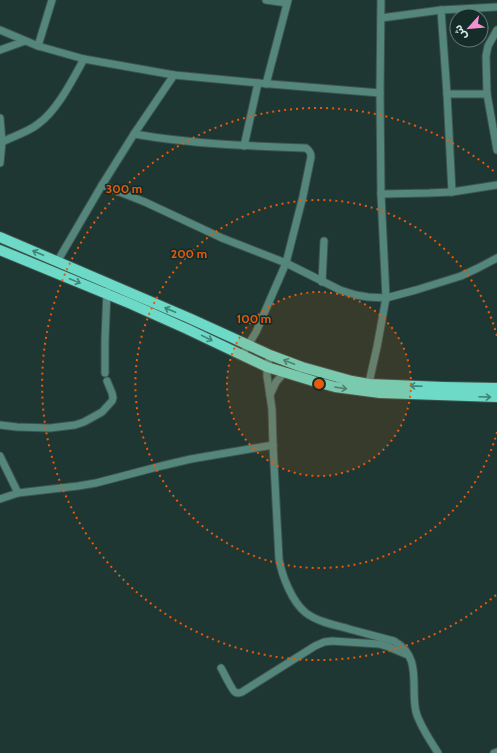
<svg xmlns="http://www.w3.org/2000/svg" width="497" height="753" font-family="Cabin,'Noto Sans Arabic',sans-serif">
	<rect width="100%" height="100%" fill="#1f3732"/>
	<g fill="none" stroke-linecap="round" stroke-linejoin="round">
		<defs>
			<g id="street">
				<path d="M 266,0 L 287,3"/>
				<path d="M 381,18 L 441,10 L 497,7"/>
				<path d="M 0,30 L 38,46 L 84,59 L 174,75 L 258,83 L 380,93"/>
				<path d="M 497,30 L 488,46 L 486,56 L 487,94 L 497,150"/>
				<path d="M 38,46 L 52,0"/>
				<path d="M 0,50 L 25,41"/>
				<path d="M 266,84 L 288,0"/>
				<path d="M 447,94 L 487,94"/>
				<path d="M 0,118 L 2,142 L 0,163"/>
				<path d="M 134,134 C 191,144 249,146 306,148 C 310,151 311,153 311,157 L 303,196 L 286,263 L 256,332 L 242,355"/>
				<path d="M 2,142 C 12,137 30,131 38,124 C 57,111 73,79 84,59"/>
				<path d="M 244,146 L 258,83"/>
				<path d="M 102,185 L 145,202 L 222,238 L 286,263 L 340,290 L 356,295 L 368,297 L 386,298 L 416,290 L 461,276 L 478,268 L 497,258"/>
				<path d="M 452,192 L 497,185"/>
				<path d="M 381,194 L 429,193 L 452,192 L 447,94 L 441,10"/>
				<path d="M 57,262 L 102,185 L 134,134 L 174,75"/>
				<path d="M 322,282 L 324,241"/>
				<path d="M 270,355 L 267,367 L 267,376 L 272,409 L 273,445 L 279,559 C 282,576 292,602 306,613 C 318,622 335,625 349,629 C 364,633 379,637 394,641 C 423,657 410,687 416,712 C 420,726 430,740 438,753"/>
				<path d="M 105,373 L 105,340 L 107,291"/>
				<path d="M 368,387 L 377,347 L 386,298 L 381,194 L 380,93 L 381,0"/>
				<path d="M 270,395 L 276,382 L 285,372"/>
				<path d="M 0,425 L 17,427 L 50,428 L 75,425 L 84,422 L 102,412 L 112,401 L 113,398 L 112,393 L 107,381"/>
				<path d="M 0,456 L 18,493 L 78,486 L 96,483 L 161,466 L 191,459 L 273,445"/>
				<path d="M 0,499 L 18,493"/>
				<path d="M 221,668 C 224,673 232,690 235,692 C 238,694 239,693 242,692 L 315,646 L 324,642 L 332,641 L 379,644 L 389,647 L 408,655"/>
				<path d="M 494,753 L 497,752"/>
			</g>
			<g id="primary">
				<path d="M 0,237 L 189,318 L 270,355 L 302,367 L 352,381 L 369,384 L 443,387 L 497,388"/>
				<path d="M 0,250 L 131,304 L 187,329 L 267,367 L 313,381 L 335,387 L 380,393 L 497,397"/>
			</g>
		</defs>
		<use href="#street" stroke="#3d544f" stroke-width="9"/>
		<use href="#primary" stroke="#3d544f" stroke-width="12"/>
		<use href="#street" stroke="#54867c" stroke-width="7"/>
		<use href="#primary" stroke="#6cdac6" stroke-width="10"/>
	</g>
	<defs><path id="oneway-shaft" d="M-6 0H5M1.5-3L5.5 0L1.5 3" fill="none" stroke-width="1.6" stroke-linecap="round" stroke-linejoin="round"/></defs>
	<g stroke="#408477">
		<use href="#oneway-shaft" transform="translate(38 253) rotate(-157)"/>
		<use href="#oneway-shaft" transform="translate(75 281) rotate(22)"/>
		<use href="#oneway-shaft" transform="translate(170 310) rotate(-157)"/>
		<use href="#oneway-shaft" transform="translate(207 338) rotate(26)"/>
		<use href="#oneway-shaft" transform="translate(289 362) rotate(-159)"/>
		<use href="#oneway-shaft" transform="translate(416 386) rotate(-178)"/>
		<use href="#oneway-shaft" transform="translate(341 388) rotate(8)"/>
		<use href="#oneway-shaft" transform="translate(485 397) rotate(2)"/>
	</g>
	<circle cx="319" cy="384" r="92" fill="#e8590c" fill-opacity=".12"/>
	<g fill="none" stroke="#e8590c" stroke-width="2" stroke-dasharray="2 4">
		<circle cx="319" cy="384" r="92"/>
		<path d="M497 432A184 184 0 1 1 497 336"/>
		<path d="M496 595A276 276 0 1 1 496 173"/>
	</g>
	<circle cx="319" cy="384" r="6" fill="#e8590c" stroke="#152d28" stroke-width="2"/>
	<g font-size="12" text-anchor="middle" font-weight="bold" fill="#e8590c" stroke="#152d28" stroke-width="3.5" stroke-linejoin="round" paint-order="stroke">
		<text x="124" y="193">300 m</text>
		<text x="189" y="258">200 m</text>
		<text x="254" y="323">100 m</text>
	</g>
	<g transform="translate(469 28) rotate(243)"><circle r="19" fill="#152d28" stroke="#657974"/>
	<path d="M0-3L7 15L0 10L-7 15Z" fill="#f591d2"/>
	<text y="-6" font-size="11" font-weight="bold" text-anchor="middle" fill="#dceae7">ش</text>
	</g>
</svg>
